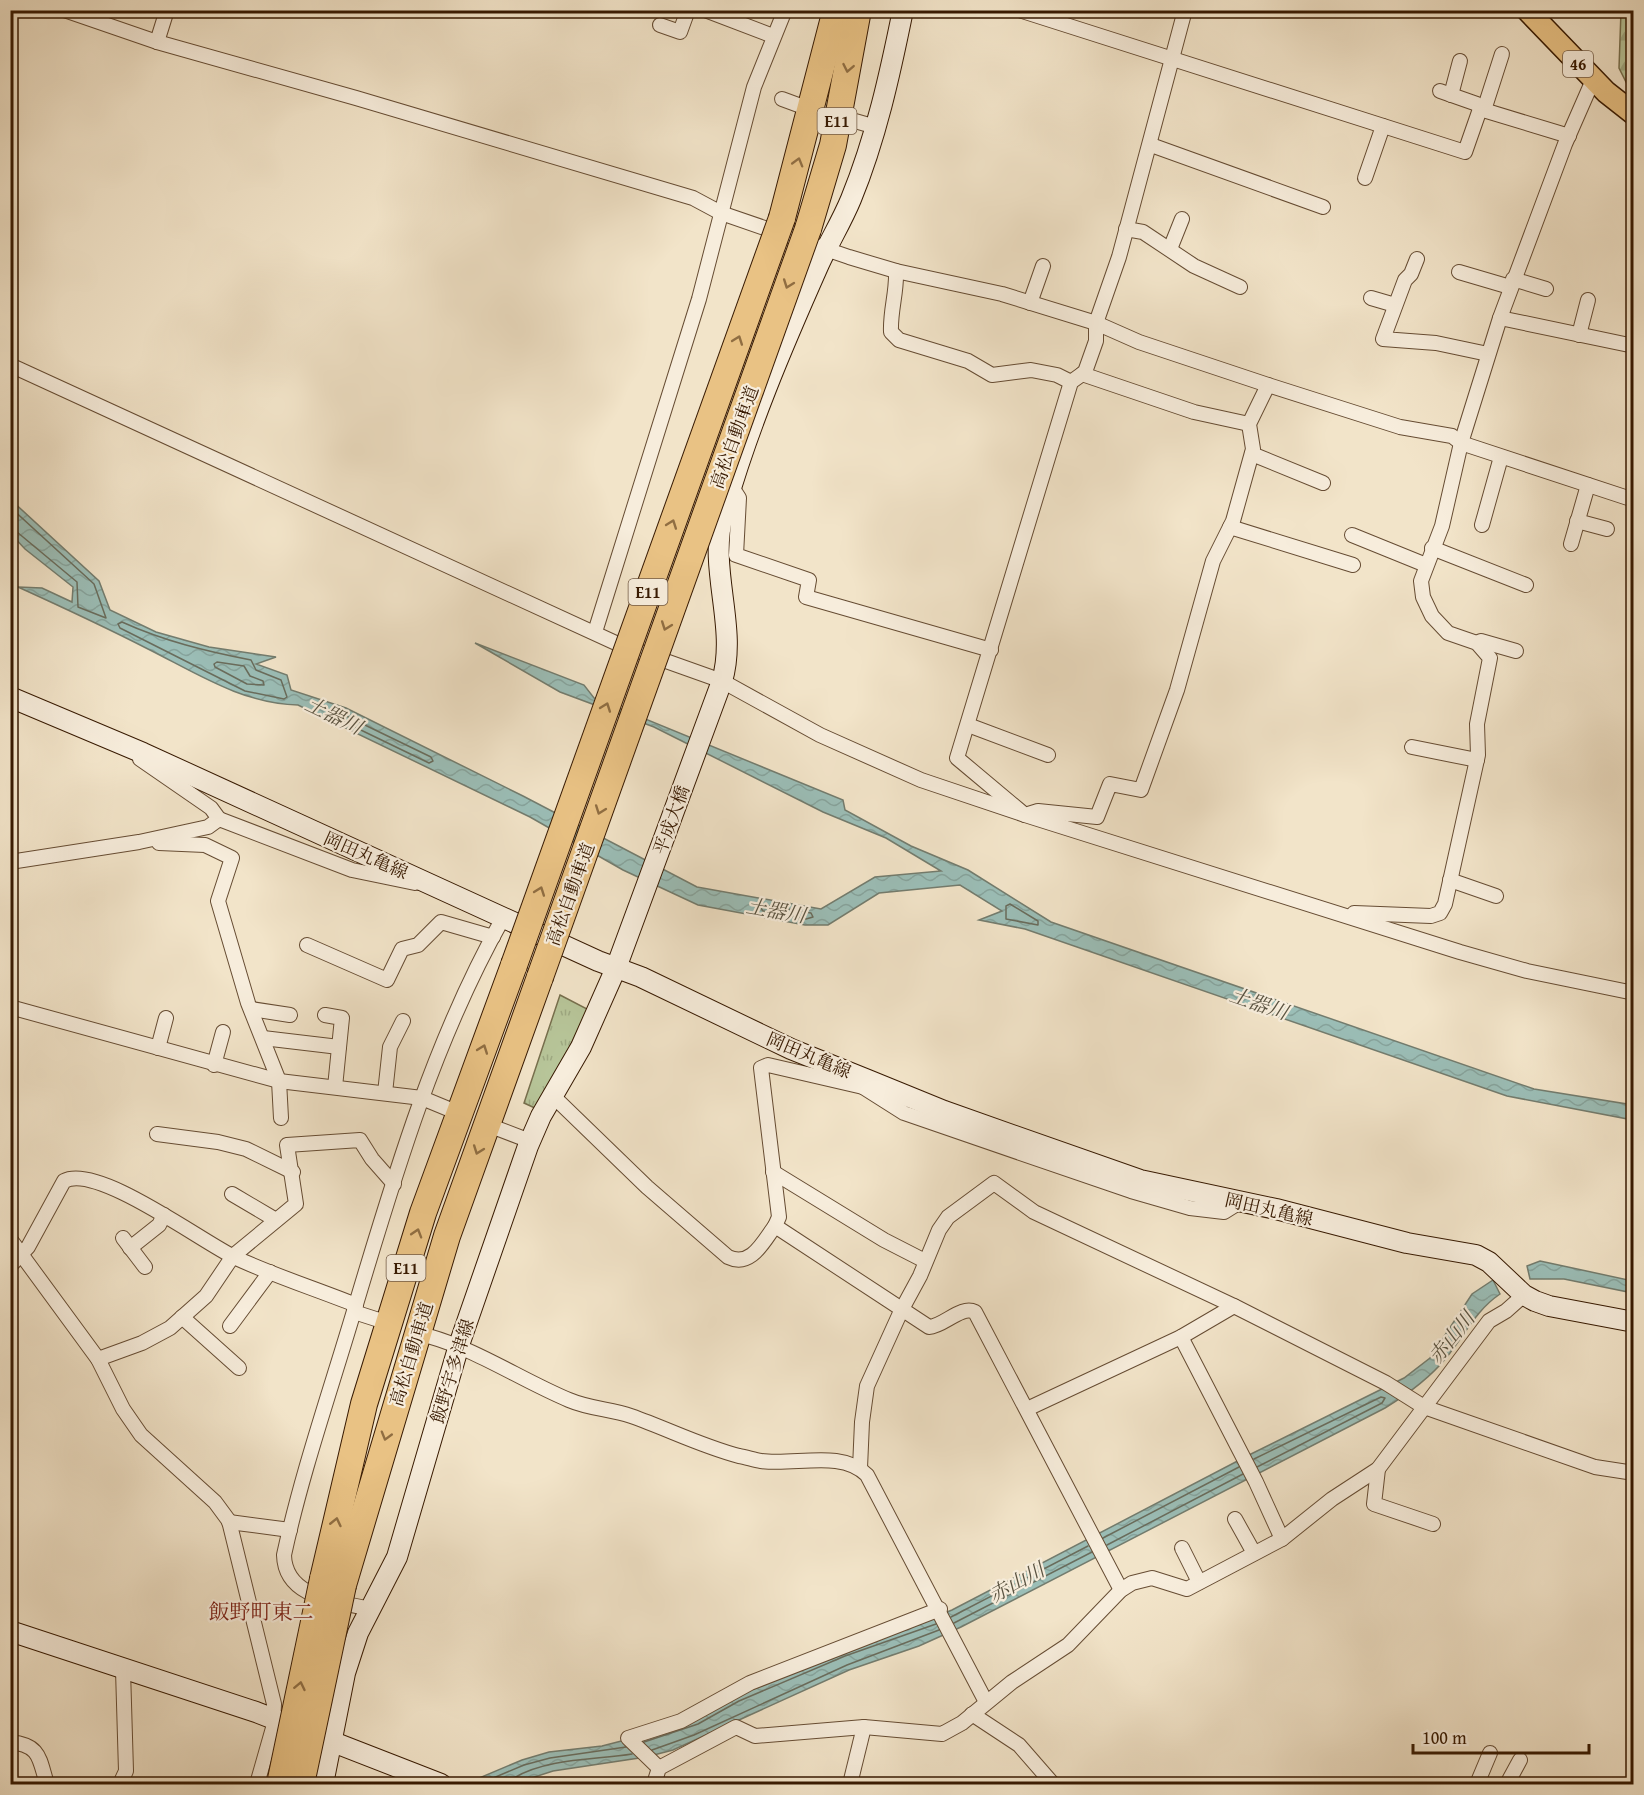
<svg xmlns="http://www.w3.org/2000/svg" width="1644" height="1795" font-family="'Gentium Book Plus','Noto Serif JP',serif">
	<defs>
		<pattern id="forest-firs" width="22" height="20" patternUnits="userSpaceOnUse" patternTransform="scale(1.5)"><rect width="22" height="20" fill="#b7c599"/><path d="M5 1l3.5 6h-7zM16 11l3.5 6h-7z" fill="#9ea982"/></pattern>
		<pattern id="park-tufts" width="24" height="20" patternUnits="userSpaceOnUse" patternTransform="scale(1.5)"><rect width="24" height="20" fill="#b7c599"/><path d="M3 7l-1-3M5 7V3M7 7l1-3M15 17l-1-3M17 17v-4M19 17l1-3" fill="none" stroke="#9ea982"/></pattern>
		<pattern id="water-waves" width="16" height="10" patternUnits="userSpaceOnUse" patternTransform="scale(1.5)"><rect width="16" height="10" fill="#9bbeb7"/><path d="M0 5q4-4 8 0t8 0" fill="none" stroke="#86a39c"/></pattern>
	</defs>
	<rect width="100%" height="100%" fill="#f2e4c9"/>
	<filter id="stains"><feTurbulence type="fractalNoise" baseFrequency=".00333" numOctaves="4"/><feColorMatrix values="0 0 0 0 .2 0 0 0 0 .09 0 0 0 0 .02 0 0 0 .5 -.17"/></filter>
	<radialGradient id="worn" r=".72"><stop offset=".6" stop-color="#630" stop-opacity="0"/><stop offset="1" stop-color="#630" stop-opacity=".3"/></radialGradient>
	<path fill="url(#forest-firs)" stroke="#776f4d" stroke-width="1.5" d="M 1621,11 L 1633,11 L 1633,96 L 1619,68 Z"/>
	<path fill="url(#park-tufts)" stroke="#776f4d" stroke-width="1.5" d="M 560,995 L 589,1010 L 537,1109 L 524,1103 Z"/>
	<g fill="url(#water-waves)" stroke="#737c6e" stroke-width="1.5">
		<path d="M 10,499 L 99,581 L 110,610 L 156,632 L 209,647 L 276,657 L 256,664 L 287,675 L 291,690 L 346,708 L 523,796 L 697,887 L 821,909 L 875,877 L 941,871 L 886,838 L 823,812 L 654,727 L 560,692 L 475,643 L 584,685 L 594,698 L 843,800 L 845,810 L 911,846 L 968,870 L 1051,922 L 1534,1089 L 1633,1105 L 1633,1120 L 1507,1096 L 1025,929 L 979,920 L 1002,911 L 960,885 L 879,893 L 828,925 L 805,925 L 698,905 L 623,870 L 530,817 L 298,705 C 243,704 196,673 148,649 C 105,627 62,607 18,587 L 42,588 L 72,602 L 73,587 L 25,549 L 11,534 Z"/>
		<path d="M 1540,1261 L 1633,1281 L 1633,1293 L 1564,1279 L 1530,1279 L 1527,1266 Z"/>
		<path d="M 1493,1280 L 1500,1294 C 1475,1311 1465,1335 1446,1358 C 1429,1379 1408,1394 1385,1408 L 961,1627 L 919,1646 L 849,1670 L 673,1750 L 646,1757 L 553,1771 L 513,1784 L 465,1784 L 522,1760 L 549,1752 L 602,1746 L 668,1729 L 737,1695 L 952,1610 L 1251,1454 L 1404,1378 L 1430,1358 L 1472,1294 Z"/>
	</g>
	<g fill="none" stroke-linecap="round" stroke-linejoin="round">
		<g stroke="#696c5c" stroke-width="1.5">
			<path d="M 10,507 L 94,584 L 106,618 L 78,607 L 77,582 L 17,532 L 10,530"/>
			<path d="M 122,622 C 164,641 205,651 251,660 L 256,670 L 281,680 L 287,697 L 284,699 L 245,691 L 120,628 L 118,624 Z"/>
			<path d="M 217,662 L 244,666 L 250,676 L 263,681 L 264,685 L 247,684 L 215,667 L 214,664 Z"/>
			<path d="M 338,712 L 431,757 L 433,761 L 429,763 L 336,718 L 334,714 Z"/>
			<path d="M 1010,904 L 1038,921 L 1038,925 L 1006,919 L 1006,906 Z"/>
			<path d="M 764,905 L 811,913 L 813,917 L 806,919 L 763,911 L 761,908 Z"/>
			<path d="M 1254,1459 L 1381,1397 L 1385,1398 L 1382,1403 L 1257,1467"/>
			<path d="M 1103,1538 L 1239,1467"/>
			<path d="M 1107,1545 L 1243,1474"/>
			<path d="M 951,1617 L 1088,1546"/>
			<path d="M 954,1623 L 1092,1552"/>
			<path d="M 644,1742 L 698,1724 L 739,1701 L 845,1656 L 936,1624"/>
			<path d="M 652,1750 L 694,1735 L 847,1665 L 939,1630"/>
			<path d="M 479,1784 L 524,1765 L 550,1758 L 626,1747"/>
			<path d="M 512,1784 L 514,1778 C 547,1758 596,1760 632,1754"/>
		</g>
		<defs>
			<g id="street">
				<path d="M 64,10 L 157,42 L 356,98 L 693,198 L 721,213 L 849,257 L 896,271 L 1002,294 L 1096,323 L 1139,342 L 1268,385 L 1400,427 L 1452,436 L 1461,443 L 1634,500"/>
				<path d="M 705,10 L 773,36"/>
				<path d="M 1019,10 L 1465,152 L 1480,109 L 1569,136"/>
				<path d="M 1185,10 L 1119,257 L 1096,323 L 1096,341 L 1085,372 L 1071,382 L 957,758 L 1025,815 L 1038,811 L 1097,817 L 1110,784 L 1141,790 L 1177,690 L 1213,561 L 1233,521 L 1253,449 L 1249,424 L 1268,385"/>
				<path d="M 660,25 L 680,32 L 688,10"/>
				<path d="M 157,42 L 167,10"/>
				<path d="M 1440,91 L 1477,104 L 1480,109"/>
				<path d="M 1451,95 L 1460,61"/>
				<path d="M 782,99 L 801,106"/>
				<path d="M 1484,110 L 1502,54"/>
				<path d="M 848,119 L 876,127"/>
				<path d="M 1151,145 L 1323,207"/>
				<path d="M 1365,178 L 1383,126"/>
				<path d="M 1126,229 L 1143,232 L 1194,266 L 1240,287"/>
				<path d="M 1170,249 L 1182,219"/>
				<path d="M 1417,259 L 1411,274 L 1405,280 L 1383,339 L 1436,343 L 1488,354"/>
				<path d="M 896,271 C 897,292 890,311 891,332 L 899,340 L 968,361 L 992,375 L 1031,370 L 1057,375 L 1071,382"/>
				<path d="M 1459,272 L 1510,287"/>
				<path d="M 1513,279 L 1546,289"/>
				<path d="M 1371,298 L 1395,305"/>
				<path d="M 1030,303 L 1043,266"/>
				<path d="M 1500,318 L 1634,346"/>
				<path d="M 1579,335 L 1588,300"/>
				<path d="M 10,365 L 618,644 L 722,681 L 820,735 L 921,780 L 1025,815 L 1460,952 L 1527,971 L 1634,993"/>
				<path d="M 1082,374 L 1194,412 L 1249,424"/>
				<path d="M 1252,454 L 1323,483"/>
				<path d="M 732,487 L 739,498 L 736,555 L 809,580 L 806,597 L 991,650"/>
				<path d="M 1577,521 L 1607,529"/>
				<path d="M 1482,525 L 1501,457"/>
				<path d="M 1230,527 L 1353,565"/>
				<path d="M 1352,535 L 1426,565"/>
				<path d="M 1571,544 L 1588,485"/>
				<path d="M 1432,548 L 1526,585"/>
				<path d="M 595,632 L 699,299 L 754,87 L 785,10"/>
				<path d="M 1477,643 L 1481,641 L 1516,651"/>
				<path d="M 968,725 L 1048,755"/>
				<path d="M 1412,747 L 1477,760"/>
				<path d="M 140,759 L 211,808 L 219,819"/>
				<path d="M 159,843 L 205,845 L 232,858 L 218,901 L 248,1003 L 279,1081 L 281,1118"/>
				<path d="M 10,862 L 139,842 L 208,827 L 219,819 L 352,870 L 415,883"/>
				<path d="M 1450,880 L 1496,896"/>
				<path d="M 1354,913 L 1431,916 L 1440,913 L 1445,904 L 1478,755 L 1477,724 L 1490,658 L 1477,643 L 1448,633 L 1432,616 L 1423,597 L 1421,581 L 1442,526 L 1461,443 L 1500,318 L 1565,144 L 1593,80"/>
				<path d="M 307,945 L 387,980 L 402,949 L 418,945 L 441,922 L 493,937"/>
				<path d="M 10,1007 L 279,1081 L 422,1098 L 451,1110"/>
				<path d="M 251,1009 L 290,1015"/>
				<path d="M 325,1015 L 342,1018 L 335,1087"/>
				<path d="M 263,1038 L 339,1047"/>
				<path d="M 158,1048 L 166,1018"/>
				<path d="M 214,1065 L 223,1032"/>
				<path d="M 863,1087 L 904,1113 L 1131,1191 L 1190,1208 L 1224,1212 L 1240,1202"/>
				<path d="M 385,1093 L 390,1047 L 403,1021"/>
				<path d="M 553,1096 L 647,1187 L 728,1257 C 751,1268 763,1242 775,1226 L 929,1327 C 944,1326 961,1305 975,1312 L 1121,1590"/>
				<path d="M 496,1128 L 530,1141"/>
				<path d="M 157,1134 L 218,1142 L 246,1149 L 293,1172"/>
				<path d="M 773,1172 L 884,1240 L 925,1261"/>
				<path d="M 232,1194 L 276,1220"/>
				<path d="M 775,1226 L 779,1217 L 761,1068 L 768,1065 L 863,1087 L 867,1082"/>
				<path d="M 123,1238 L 145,1267"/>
				<path d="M 10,1239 L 98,1359 L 123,1409 L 141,1435 L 215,1502 L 229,1521 L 274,1704 L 273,1728 L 257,1784"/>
				<path d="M 130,1248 L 159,1225 L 164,1215"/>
				<path d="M 10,1266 L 28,1247 L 64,1181 C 97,1163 202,1242 236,1258 C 275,1276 316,1289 356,1305"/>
				<path d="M 354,1312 L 382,1321"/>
				<path d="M 182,1317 L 239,1368"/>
				<path d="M 230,1326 L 270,1272"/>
				<path d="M 428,1336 C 478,1350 521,1380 569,1400 C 590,1409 611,1409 631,1416 C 668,1429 701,1446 739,1456 C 746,1457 754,1460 761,1461 C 794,1466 842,1449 867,1475 L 986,1702"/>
				<path d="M 1181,1337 L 1256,1482 L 1282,1539"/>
				<path d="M 98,1359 L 142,1343 L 170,1328 L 206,1296 L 233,1256 L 296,1204 L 287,1145 L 360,1140 L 372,1159 L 394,1184"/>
				<path d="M 1027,1409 L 1181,1337 L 1234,1306"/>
				<path d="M 860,1468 L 862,1422 L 867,1386 L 901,1311 L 920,1276 L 939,1230 L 948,1217 L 994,1183 L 1034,1212 L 1234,1306 L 1386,1383 L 1424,1407 L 1595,1467 L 1634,1473"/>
				<path d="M 1378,1469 L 1374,1504 L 1433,1524"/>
				<path d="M 1235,1519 L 1254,1553"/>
				<path d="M 229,1522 L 290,1530"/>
				<path d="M 1182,1548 L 1199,1582"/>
				<path d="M 370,1609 C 336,1601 285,1598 284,1555 C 302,1472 330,1392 354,1311 C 394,1177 434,1040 503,918"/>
				<path d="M 972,1714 L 1019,1745 L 1053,1784"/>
				<path d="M 10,1742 C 41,1745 39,1759 47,1784"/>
				<path d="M 659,1768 L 628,1738 L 681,1721 L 750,1683 L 940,1609"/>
				<path d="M 120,1784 L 126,1771 L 123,1670"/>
				<path d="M 654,1784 L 659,1768 L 736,1727 L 755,1736 L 864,1727 L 942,1734 L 962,1723 L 1012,1682 L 1068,1645 L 1121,1590 L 1132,1583 L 1152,1578 L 1187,1589 L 1282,1539 L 1332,1499 L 1378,1469 L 1489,1321 L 1506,1311 L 1524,1295"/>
				<path d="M 850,1784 L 864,1727"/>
				<path d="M 1477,1784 L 1490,1753"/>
				<path d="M 1507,1784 L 1520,1760"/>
			</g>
			<g id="secondary">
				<path d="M 10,697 L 143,753 L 598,961 L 641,977 L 791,1049 L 868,1080 L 944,1111 L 1140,1180 L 1276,1209 L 1407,1243 L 1476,1255 L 1489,1262 L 1524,1295 L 1535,1301 L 1549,1306 L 1634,1322"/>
				<path d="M 10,1631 L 256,1712 L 441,1784"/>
				<path d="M 323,1784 L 345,1673 L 358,1633 L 397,1557 L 459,1345 L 528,1146 L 541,1116 L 581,1047 L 616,968 L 722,681 C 738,627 708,570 723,515 C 747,429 783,345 819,264 C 829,242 842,221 851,199 C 876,138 890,74 903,10"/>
			</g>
			<path id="primary" d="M 1527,10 L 1606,92 L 1634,114"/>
			<g id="highway">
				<path d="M 782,218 L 836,10"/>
				<path d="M 808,229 L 833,145 L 858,10"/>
				<path d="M 323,1579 L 364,1404 L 423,1213 L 514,965"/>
				<path d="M 343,1585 L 447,1236 L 540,977"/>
			</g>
		</defs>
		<use href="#street" stroke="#664c33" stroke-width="16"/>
		<use href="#secondary" stroke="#371901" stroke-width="22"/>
		<use href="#primary" stroke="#371901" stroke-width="24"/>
		<use href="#highway" stroke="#371901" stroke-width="28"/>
		<use href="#street" stroke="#f7eddc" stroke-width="14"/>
		<use href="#secondary" stroke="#f7eddc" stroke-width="20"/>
		<use href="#primary" stroke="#e9c284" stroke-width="21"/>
		<use href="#highway" stroke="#e9c284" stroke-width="26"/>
		<defs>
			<g id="highway-bridge">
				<path d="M 514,965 L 782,218"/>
				<path d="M 540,977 L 808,229"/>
				<path d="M 280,1784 L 323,1579"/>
				<path d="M 301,1784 L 343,1585"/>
			</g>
		</defs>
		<use href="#highway-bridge" stroke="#371901" stroke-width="28" stroke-linecap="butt"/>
		<use href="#highway-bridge" stroke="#e9c284" stroke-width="26"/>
	</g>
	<defs><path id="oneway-chevron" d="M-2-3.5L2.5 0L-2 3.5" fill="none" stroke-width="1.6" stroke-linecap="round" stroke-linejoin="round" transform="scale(1.5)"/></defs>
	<g stroke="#906e42">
		<use href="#oneway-chevron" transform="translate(848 68) rotate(101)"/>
		<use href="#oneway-chevron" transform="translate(798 162) rotate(-74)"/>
		<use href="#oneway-chevron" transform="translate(788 284) rotate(110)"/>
		<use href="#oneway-chevron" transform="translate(738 340) rotate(-70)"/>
		<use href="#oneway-chevron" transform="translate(672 524) rotate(-70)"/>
		<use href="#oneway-chevron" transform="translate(666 626) rotate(110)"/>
		<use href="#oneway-chevron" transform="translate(606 707) rotate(-70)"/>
		<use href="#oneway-chevron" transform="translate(600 810) rotate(110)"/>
		<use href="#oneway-chevron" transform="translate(540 891) rotate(-70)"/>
		<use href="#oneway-chevron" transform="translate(483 1049) rotate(-70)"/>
		<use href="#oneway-chevron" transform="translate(478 1150) rotate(110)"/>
		<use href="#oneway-chevron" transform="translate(417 1233) rotate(-73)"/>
		<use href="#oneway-chevron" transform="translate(386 1436) rotate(106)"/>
		<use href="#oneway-chevron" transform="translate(336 1522) rotate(-77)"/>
		<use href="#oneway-chevron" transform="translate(300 1686) rotate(-78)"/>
	</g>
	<g text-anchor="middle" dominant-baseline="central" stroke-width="4.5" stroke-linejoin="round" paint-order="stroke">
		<g fill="#f7eddc" stroke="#715943" stroke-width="1.5">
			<rect x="1563" y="51" width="30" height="26" rx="4.5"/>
			<rect x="817.5" y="108" width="39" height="26" rx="4.5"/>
			<rect x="628.5" y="579" width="39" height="26" rx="4.5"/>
			<rect x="386.5" y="1255" width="39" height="26" rx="4.5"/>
		</g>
		<g font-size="16" font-weight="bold" fill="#371901">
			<text x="1578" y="64">46</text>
			<text x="837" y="121">E11</text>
			<text x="648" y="592">E11</text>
			<text x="406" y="1268">E11</text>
		</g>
		<g font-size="18" fill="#371901" stroke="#f7eddc">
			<text transform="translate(734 437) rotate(-70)">高松自動車道</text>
			<text transform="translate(671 820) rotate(-70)">平成大橋</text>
			<text transform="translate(366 855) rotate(24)">岡田丸亀線</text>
			<text transform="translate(570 894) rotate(-70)">高松自動車道</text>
			<text transform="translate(809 1055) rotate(23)">岡田丸亀線</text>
			<text transform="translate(1269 1209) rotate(13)">岡田丸亀線</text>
			<text transform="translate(411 1354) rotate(-73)">高松自動車道</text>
			<text transform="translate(452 1371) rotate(-73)">飯野宇多津線</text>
		</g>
		<g font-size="20" font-style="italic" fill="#5a5341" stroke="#f7eddc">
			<text transform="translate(334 715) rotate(26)">土器川</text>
			<text transform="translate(776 910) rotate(10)">土器川</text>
			<text transform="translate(1259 1003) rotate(19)">土器川</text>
			<text transform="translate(1451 1337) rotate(-51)">赤山川</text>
			<text transform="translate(1016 1582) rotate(-29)">赤山川</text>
		</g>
		<g font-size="21" fill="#7a1f14" stroke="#f7eddc">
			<text x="261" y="1611">飯野町東二</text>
		</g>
	</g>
	<rect width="1644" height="1795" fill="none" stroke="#f2e4c9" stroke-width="36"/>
	<rect x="12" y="12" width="1620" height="1771" fill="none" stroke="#371901" stroke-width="3"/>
	<rect x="18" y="18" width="1608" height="1759" fill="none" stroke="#371901" stroke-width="1.5"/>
	<path d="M1413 1744v9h176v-9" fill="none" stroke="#371901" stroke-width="3"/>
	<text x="1422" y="1744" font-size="18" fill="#371901" stroke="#f7eddc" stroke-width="4.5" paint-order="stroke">100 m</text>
	<rect width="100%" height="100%" filter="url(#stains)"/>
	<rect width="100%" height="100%" fill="url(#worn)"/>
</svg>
